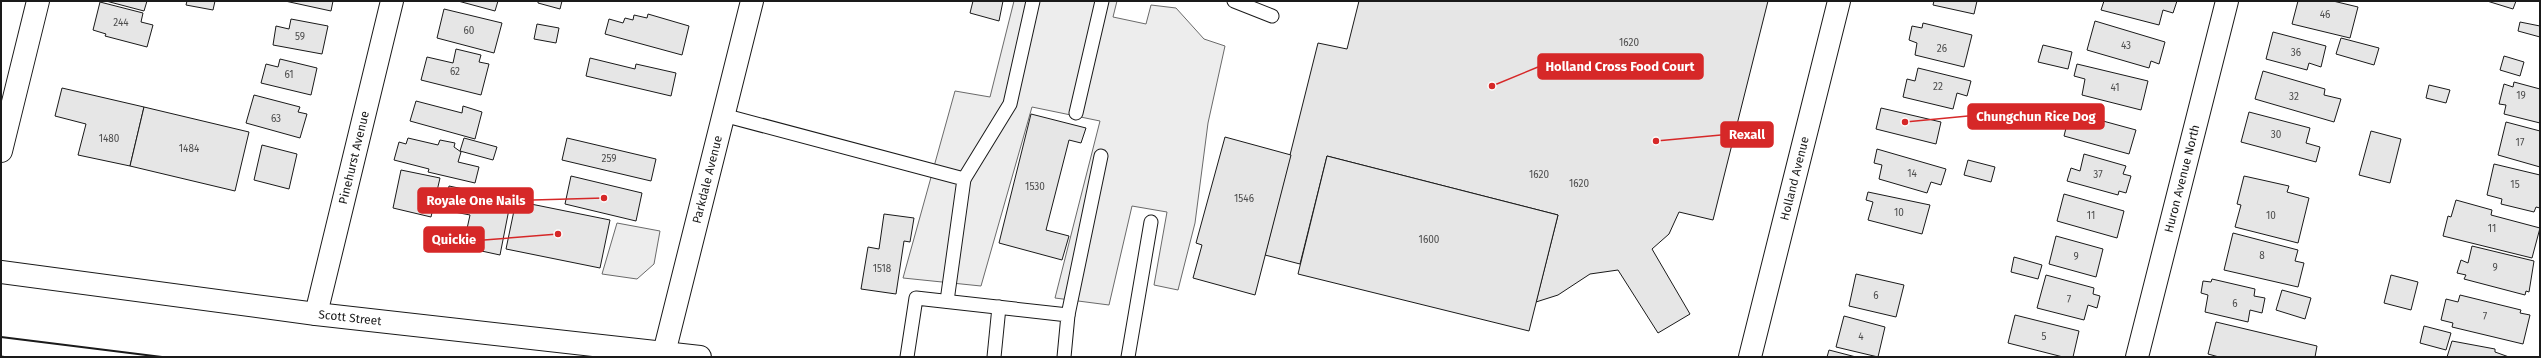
<svg xmlns="http://www.w3.org/2000/svg" width="2541" height="358" font-family="'Fira Sans',sans-serif">
	<rect width="100%" height="100%" fill="#fff"/>
	<g fill="#ededed" stroke="#6a6a6a">
		<path d="M 1014,1 L 1117,1 L 1113,17 L 1146,24 L 1151,5 L 1176,8 L 1204,39 L 1225,46 L 1208,123 L 1195,223 L 1178,290 L 1154,285 L 1167,212 L 1132,206 L 1109,305 L 1055,298 L 1100,121 L 1032,107 L 981,286 L 903,278 L 955,91 L 990,97 Z"/>
		<path d="M 617,223 L 660,231 L 654,264 L 637,279 L 602,274 Z"/>
	</g>
	<g fill="#e6e6e6" stroke="#1a1a1a">
		<path d="M 106,1 L 147,1 L 144,11 Z"/>
		<path d="M 187,1 L 215,1 L 213,10 L 186,5 Z"/>
		<path d="M 285,1 L 333,1 L 331,11 Z"/>
		<path d="M 458,1 L 498,1 L 495,11 Z"/>
		<path d="M 538,1 L 562,1 L 560,9 L 538,3 Z"/>
		<path d="M 973,1 L 1003,1 L 999,21 L 970,13 Z"/>
		<path d="M 1359,1 L 1768,1 L 1713,220 L 1679,212 L 1669,234 L 1652,249 L 1690,314 L 1658,333 L 1618,270 L 1590,274 L 1558,295 L 1536,302 L 1558,215 L 1327,156 L 1300,264 L 1265,255 L 1318,43 L 1347,49 Z"/>
		<path d="M 1934,1 L 1977,1 L 1974,14 L 1933,5 Z"/>
		<path d="M 2104,1 L 2177,1 L 2173,13 L 2163,10 L 2159,25 L 2101,10 Z"/>
		<path d="M 2298,1 L 2333,1 L 2358,7 L 2350,38 L 2292,24 Z"/>
		<path d="M 2487,1 L 2516,1 L 2513,9 Z"/>
		<path d="M 100,2 L 143,13 L 141,22 L 153,25 L 147,47 L 105,36 L 106,34 L 93,30 Z"/>
		<path d="M 444,9 L 502,23 L 494,53 L 437,38 Z"/>
		<path d="M 648,14 L 689,26 L 682,55 L 605,34 L 609,19 L 623,23 L 625,18 L 633,20 L 634,15 L 647,18 Z"/>
		<path d="M 291,19 L 328,26 L 322,54 L 273,45 L 276,26 L 289,29 Z"/>
		<path d="M 2095,21 L 2165,42 L 2159,64 L 2151,61 L 2149,68 L 2087,50 Z"/>
		<path d="M 2520,22 L 2540,26 L 2540,37 L 2518,31 Z"/>
		<path d="M 1923,23 L 1972,35 L 1964,67 L 1915,55 L 1917,43 L 1909,40 L 1912,26 L 1922,28 Z"/>
		<path d="M 537,24 L 559,28 L 556,43 L 534,39 Z"/>
		<path d="M 2273,32 L 2326,46 L 2321,67 L 2309,63 L 2307,70 L 2266,59 Z"/>
		<path d="M 2341,38 L 2379,48 L 2374,65 L 2336,54 Z"/>
		<path d="M 2043,45 L 2072,52 L 2068,69 L 2038,62 Z"/>
		<path d="M 456,49 L 481,55 L 479,62 L 489,64 L 481,95 L 421,80 L 427,57 L 453,63 Z"/>
		<path d="M 2504,56 L 2524,62 L 2520,76 L 2500,70 Z"/>
		<path d="M 590,58 L 635,69 L 636,64 L 676,73 L 671,96 L 586,76 Z"/>
		<path d="M 280,59 L 317,68 L 311,95 L 261,83 L 266,64 L 278,67 Z"/>
		<path d="M 2077,64 L 2148,81 L 2141,110 L 2082,95 L 2085,79 L 2074,76 Z"/>
		<path d="M 1918,68 L 1971,81 L 1967,96 L 1957,93 L 1953,109 L 1903,97 L 1907,79 L 1915,81 Z"/>
		<path d="M 2263,71 L 2325,89 L 2324,95 L 2341,99 L 2334,122 L 2255,99 Z"/>
		<path d="M 2514,82 L 2540,89 L 2540,123 L 2504,114 L 2506,105 L 2499,104 L 2504,84 L 2513,87 Z"/>
		<path d="M 2429,85 L 2450,90 L 2446,103 L 2426,98 Z"/>
		<path d="M 62,88 L 144,107 L 130,166 L 78,155 L 86,124 L 55,116 Z"/>
		<path d="M 254,95 L 300,107 L 298,112 L 307,114 L 300,138 L 246,123 Z"/>
		<path d="M 416,101 L 462,113 L 463,106 L 482,112 L 475,139 L 410,121 Z"/>
		<path d="M 144,107 L 249,132 L 235,191 L 130,166 Z"/>
		<path d="M 1881,108 L 1941,122 L 1936,144 L 1876,129 Z"/>
		<path d="M 2070,112 L 2136,130 L 2129,154 L 2064,136 Z"/>
		<path d="M 2249,112 L 2310,128 L 2306,143 L 2320,147 L 2316,162 L 2241,142 Z"/>
		<path d="M 1031,114 L 1086,128 L 1081,143 L 1069,140 L 1046,230 L 1069,236 L 1062,260 L 999,243 Z"/>
		<path d="M 2506,122 L 2540,131 L 2540,167 L 2498,155 Z"/>
		<path d="M 2371,131 L 2401,139 L 2390,183 L 2359,175 Z"/>
		<path d="M 1225,137 L 1291,155 L 1255,295 L 1193,278 L 1202,245 L 1196,243 Z"/>
		<path d="M 408,138 L 438,145 L 440,140 L 455,143 L 454,147 L 461,152 L 458,162 L 479,167 L 475,183 L 428,172 L 429,169 L 394,160 L 399,142 L 406,144 Z"/>
		<path d="M 464,138 L 497,147 L 493,160 L 460,151 Z"/>
		<path d="M 567,138 L 656,159 L 651,181 L 562,160 Z"/>
		<path d="M 262,145 L 297,154 L 289,189 L 254,180 Z"/>
		<path d="M 1877,149 L 1946,169 L 1941,185 L 1931,182 L 1927,193 L 1879,179 L 1882,165 L 1874,163 Z"/>
		<path d="M 2084,154 L 2126,166 L 2123,174 L 2131,176 L 2126,193 L 2119,191 L 2118,195 L 2067,181 L 2071,168 L 2080,171 Z"/>
		<path d="M 1327,156 L 1558,215 L 1529,331 L 1298,274 Z"/>
		<path d="M 1968,160 L 1995,167 L 1991,182 L 1964,175 Z"/>
		<path d="M 2494,164 L 2540,175 L 2540,208 L 2536,207 L 2534,212 L 2501,204 L 2502,199 L 2487,195 Z"/>
		<path d="M 401,170 L 440,178 L 431,217 L 393,208 Z"/>
		<path d="M 571,176 L 642,193 L 636,221 L 565,204 Z"/>
		<path d="M 2244,176 L 2289,186 L 2287,192 L 2309,198 L 2298,243 L 2235,227 L 2241,205 L 2237,204 Z"/>
		<path d="M 449,186 L 511,199 L 500,255 L 463,247 L 470,215 L 444,210 Z"/>
		<path d="M 1868,192 L 1930,205 L 1922,234 L 1868,220 L 1873,202 L 1866,200 Z"/>
		<path d="M 2064,194 L 2124,211 L 2117,238 L 2057,221 Z"/>
		<path d="M 2456,200 L 2492,210 L 2491,215 L 2540,228 L 2532,258 L 2443,236 L 2448,216 L 2451,217 Z"/>
		<path d="M 516,201 L 610,220 L 600,268 L 506,249 Z"/>
		<path d="M 884,214 L 914,218 L 910,242 L 904,241 L 896,294 L 861,289 L 868,247 L 879,249 Z"/>
		<path d="M 2233,233 L 2298,250 L 2295,261 L 2304,263 L 2298,287 L 2224,270 Z"/>
		<path d="M 2056,236 L 2103,249 L 2096,277 L 2049,264 Z"/>
		<path d="M 2472,246 L 2534,261 L 2529,292 L 2526,291 L 2525,295 L 2464,279 L 2466,275 L 2457,273 L 2461,260 L 2468,263 Z"/>
		<path d="M 2014,257 L 2042,265 L 2038,279 L 2011,272 Z"/>
		<path d="M 1856,274 L 1904,285 L 1896,317 L 1849,306 Z"/>
		<path d="M 2046,275 L 2094,288 L 2093,294 L 2100,296 L 2097,308 L 2088,305 L 2084,320 L 2037,308 Z"/>
		<path d="M 2391,275 L 2418,282 L 2411,310 L 2384,303 Z"/>
		<path d="M 2212,279 L 2255,289 L 2254,296 L 2265,298 L 2262,313 L 2250,310 L 2248,322 L 2205,312 L 2208,295 L 2201,293 L 2203,281 L 2211,282 Z"/>
		<path d="M 2282,290 L 2311,298 L 2305,319 L 2276,310 Z"/>
		<path d="M 2460,295 L 2521,310 L 2520,313 L 2530,315 L 2523,344 L 2452,327 L 2453,323 L 2441,320 L 2446,299 L 2458,302 Z"/>
		<path d="M 2015,315 L 2079,331 L 2073,357 L 2063,357 L 2008,343 Z"/>
		<path d="M 1844,316 L 1885,327 L 1878,357 L 1836,347 Z"/>
		<path d="M 2216,322 L 2317,346 L 2315,357 L 2219,357 L 2208,354 Z"/>
		<path d="M 2424,326 L 2451,333 L 2446,350 L 2420,343 Z"/>
		<path d="M 2452,341 L 2495,349 L 2495,352 L 2509,357 L 2447,357 Z"/>
		<path d="M 1829,350 L 1856,357 L 1827,357 Z"/>
	</g>
	<g fill="none" stroke-linecap="round" stroke-linejoin="round">
		<defs>
			<g id="lane">
				<path d="M 1234,1 L 1272,16"/>
				<path d="M 1076,113 L 1102,1"/>
				<path d="M 723,115 L 964,179 L 947,301"/>
				<path d="M 964,179 L 1010,104 L 1033,1"/>
				<path d="M 1068,315 L 1101,156"/>
				<path d="M 907,357 L 916,298 L 1068,315 L 1064,357"/>
				<path d="M 994,357 L 999,307"/>
				<path d="M 1128,357 L 1151,222"/>
			</g>
			<g id="street">
				<path d="M 1,151 L 38,1"/>
				<path id="s1" d="M 316,314 L 392,1"/>
				<path id="s2" d="M 2137,357 L 2227,1"/>
			</g>
			<g id="secondary">
				<path id="s3" d="M 1,272 L 316,314 L 700,357"/>
				<path id="s4" d="M 663,357 L 752,1"/>
				<path id="s5" d="M 1750,357 L 1839,1"/>
			</g>
		</defs>
		<use href="#lane" stroke="#1a1a1a" stroke-width="15"/>
		<use href="#street" stroke="#1a1a1a" stroke-width="24"/>
		<use href="#secondary" stroke="#1a1a1a" stroke-width="24"/>
		<use href="#lane" stroke="#fff" stroke-width="13"/>
		<use href="#street" stroke="#fff" stroke-width="22"/>
		<use href="#secondary" stroke="#fff" stroke-width="22"/>
		<path stroke="#1a1a1a" stroke-width="1" d="M 1,356 L 8,357"/>
		<path stroke="#1a1a1a" stroke-width="2" d="M 1,337 L 162,357"/>
	</g>
	<g text-anchor="middle" dominant-baseline="central" stroke-width="3" stroke-linejoin="round" paint-order="stroke">
		<g font-size="10" fill="#4d4d4d">
			<text x="2325" y="15">46</text>
			<text x="121" y="23">244</text>
			<text x="469" y="31">60</text>
			<text x="300" y="37">59</text>
			<text x="1629" y="43">1620</text>
			<text x="2126" y="46">43</text>
			<text x="1942" y="49">26</text>
			<text x="2296" y="53">36</text>
			<text x="455" y="72">62</text>
			<text x="289" y="75">61</text>
			<text x="1938" y="87">22</text>
			<text x="2115" y="88">41</text>
			<text x="2521" y="96">19</text>
			<text x="2294" y="97">32</text>
			<text x="276" y="119">63</text>
			<text x="2276" y="135">30</text>
			<text x="109" y="139">1480</text>
			<text x="2520" y="143">17</text>
			<text x="189" y="149">1484</text>
			<text x="609" y="159">259</text>
			<text x="1912" y="174">14</text>
			<text x="1539" y="175">1620</text>
			<text x="2098" y="175">37</text>
			<text x="1579" y="184">1620</text>
			<text x="2515" y="185">15</text>
			<text x="1035" y="187">1530</text>
			<text x="1244" y="199">1546</text>
			<text x="1899" y="213">10</text>
			<text x="2091" y="216">11</text>
			<text x="2271" y="216">10</text>
			<text x="2492" y="229">11</text>
			<text x="1429" y="240">1600</text>
			<text x="2262" y="256">8</text>
			<text x="2076" y="257">9</text>
			<text x="2495" y="268">9</text>
			<text x="882" y="269">1518</text>
			<text x="1876" y="296">6</text>
			<text x="2069" y="300">7</text>
			<text x="2235" y="304">6</text>
			<text x="2485" y="317">7</text>
			<text x="1861" y="337">4</text>
			<text x="2044" y="337">5</text>
		</g>
		<g font-size="12" fill="#1a1a1a" stroke="#fff">
			<text stroke="none"><textPath href="#s1" startOffset="161">Pinehurst Avenue</textPath></text>
			<text stroke="none"><textPath href="#s4" startOffset="183">Parkdale Avenue</textPath></text>
			<text stroke="none"><textPath href="#s5" startOffset="184">Holland Avenue</textPath></text>
			<text stroke="none"><textPath href="#s2" startOffset="184">Huron Avenue North</textPath></text>
			<text stroke="none"><textPath href="#s3" startOffset="352">Scott Street</textPath></text>
		</g>
	</g>
	<path fill="none" stroke="#d62828" stroke-width="1.5" d="M1492 86L1538 67M1905 122L1968 116M1656 141L1721 135M604 198L533 200M558 234L484 240"/>
	<g fill="#d62828" stroke="#fff" stroke-width="1.5">
		<circle cx="1492" cy="86" r="4"/>
		<circle cx="1905" cy="122" r="4"/>
		<circle cx="1656" cy="141" r="4"/>
		<circle cx="604" cy="198" r="4"/>
		<circle cx="558" cy="234" r="4"/>
	</g>
	<g fill="#d62828" stroke="#d62828" stroke-width="1.5">
		<rect x="1538" y="54" width="165" height="25" rx="4"/>
		<rect x="1968" y="104" width="136" height="25" rx="4"/>
		<rect x="1721" y="122" width="52" height="25" rx="4"/>
		<rect x="418" y="188" width="115" height="25" rx="4"/>
		<rect x="424" y="227" width="60" height="25" rx="4"/>
	</g>
	<g font-size="13" text-anchor="middle" font-weight="bold" fill="#fff">
		<text x="1620" y="71">Holland Cross Food Court</text>
		<text x="2036" y="121">Chungchun Rice Dog</text>
		<text x="1747" y="139">Rexall</text>
		<text x="476" y="205">Royale One Nails</text>
		<text x="454" y="244">Quickie</text>
	</g>
	<rect width="2541" height="358" fill="none" stroke="#1a1a1a" stroke-width="4"/>
</svg>
